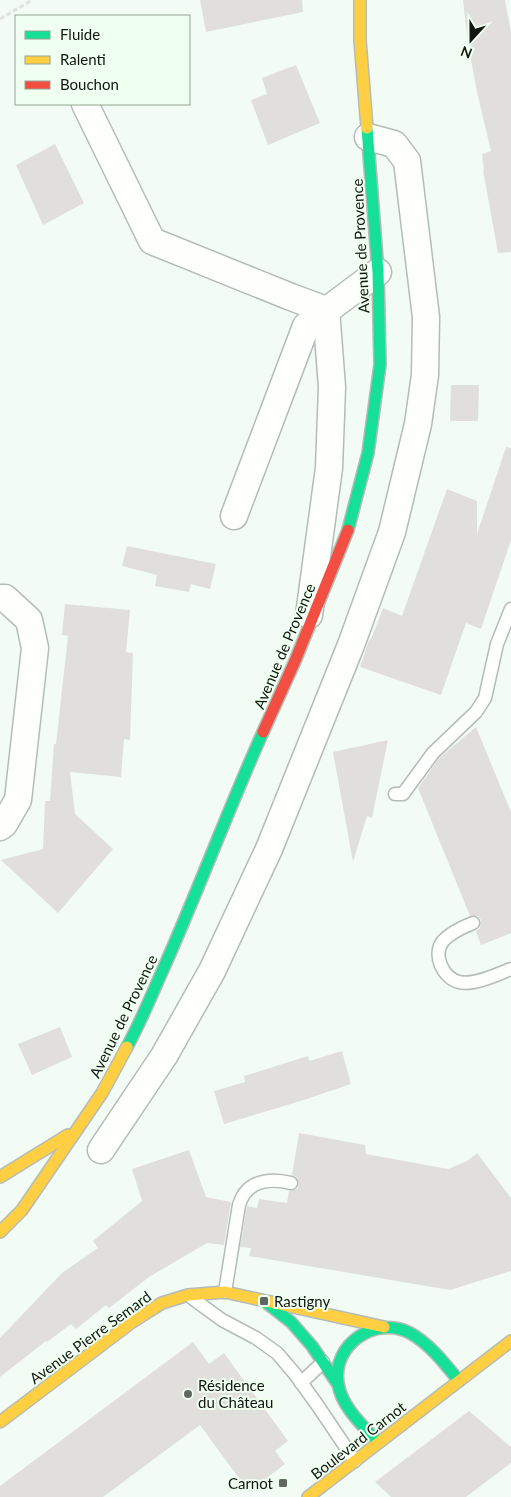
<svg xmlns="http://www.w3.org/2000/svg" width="511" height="1497" font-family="Lato,sans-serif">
	<rect width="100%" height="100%" fill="#f2fcf4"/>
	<g fill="#e0dfdc">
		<path d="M 200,0 L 302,0 L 303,12 L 206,32 Z"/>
		<path d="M 463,0 L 505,0 L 511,32 L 511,252 L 498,253 L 483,170 L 484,170 L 482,154 L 491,151 L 477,92 L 468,44 Z"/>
		<path d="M 296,65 L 320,123 L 268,145 L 251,100 L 267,94 L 262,78 Z"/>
		<path d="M 55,144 L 84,203 L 43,225 L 16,165 Z"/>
		<path d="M 451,385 L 479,385 L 478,421 L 450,421 Z"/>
		<path d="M 506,447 L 511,448 L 511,540 L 481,629 L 466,623 L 441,695 L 360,667 L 369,640 L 371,639 L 383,608 L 402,616 L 447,489 L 477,501 L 477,534 Z"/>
		<path d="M 127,546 L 216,564 L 210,589 L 191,584 L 189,592 L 155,586 L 157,575 L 122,566 Z"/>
		<path d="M 65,604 L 130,610 L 126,652 L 133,653 L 130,740 L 124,739 L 121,777 L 70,772 L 75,814 L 113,849 L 58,913 L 1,860 L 43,849 L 45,801 L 50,801 L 54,744 L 56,744 L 68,636 L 62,635 Z"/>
		<path d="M 476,727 L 511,812 L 511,933 L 481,945 L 476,931 L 480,928 L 481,920 L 478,916 L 470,916 L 418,788 L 439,758 Z"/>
		<path d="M 388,740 L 372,818 L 367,816 L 353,862 L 333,752 Z"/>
		<path d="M 60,1027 L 72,1057 L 32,1075 L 18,1044 Z"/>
		<path d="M 342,1051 L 351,1084 L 304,1100 L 224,1124 L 214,1091 L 245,1082 L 244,1076 L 308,1056 L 309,1061 Z"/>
		<path d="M 299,1133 L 365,1145 L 366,1154 L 448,1169 L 467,1161 L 477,1153 L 511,1198 L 511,1271 L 450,1290 L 249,1256 L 251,1248 L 240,1247 L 247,1206 L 257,1208 L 259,1199 L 287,1203 L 289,1191 L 297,1189 L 299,1184 L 297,1177 L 292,1175 Z"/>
		<path d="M 189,1150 L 206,1197 L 231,1202 L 224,1245 L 207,1243 L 149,1277 L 109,1308 L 106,1305 L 76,1329 L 71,1324 L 47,1342 L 46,1341 L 0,1377 L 0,1338 L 62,1273 L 98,1248 L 93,1241 L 142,1201 L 132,1169 Z"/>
		<path d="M 193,1342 L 209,1364 L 224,1353 L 288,1441 L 275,1451 L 285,1464 L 249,1492 L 200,1425 L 103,1497 L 0,1497 L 0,1486 Z"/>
		<path d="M 469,1411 L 511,1447 L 511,1463 L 466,1497 L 391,1497 L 375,1482 Z"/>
	</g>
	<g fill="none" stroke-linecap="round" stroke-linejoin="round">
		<defs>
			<g id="lane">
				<path d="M 395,794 L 403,794 L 433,753 L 476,712 L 485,698 L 497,644 L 511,609"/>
				<path d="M 473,923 C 463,927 450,933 443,941 C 432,955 443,978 459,982 C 473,986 498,974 511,969"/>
				<path d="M 225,1292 L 239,1205 C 240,1202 242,1197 244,1194 C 255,1179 275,1179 291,1183"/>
				<path d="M 192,1298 L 222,1320 L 256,1338 L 277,1353 L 295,1374 L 318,1406 L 355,1461"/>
				<path d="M 301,1383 L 323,1362"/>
			</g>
			<g id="street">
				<path d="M 85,104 L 152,241 L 291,297 L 326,310"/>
				<path d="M 234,516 L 306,326 L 378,272"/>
				<path d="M 0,598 L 5,598 L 29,620 L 35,648 L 18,800 L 4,824 L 0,827"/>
				<path d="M 309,615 L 329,468 L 332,387 L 326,310"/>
				<path d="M 101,1150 L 164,1056 L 212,971 L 269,849 L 351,645 L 392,532 L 418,424 L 425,375 L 426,317 L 407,161 L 394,144 L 368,137"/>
			</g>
			<g id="fast">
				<path d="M 348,530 L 368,453 L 380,365 L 378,272 L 367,128"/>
				<path d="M 127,1047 C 140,1023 150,999 161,974 C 197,894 227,812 263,732"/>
				<path d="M 268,1304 L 291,1322 L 312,1346 L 337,1383"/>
				<path d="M 378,1442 C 362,1425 341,1406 338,1383 C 332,1344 376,1315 410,1333 C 430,1344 445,1364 459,1381"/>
			</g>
			<g id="slow">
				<path d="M 360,0 L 360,40 L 367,128"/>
				<path d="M 0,1177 L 68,1135"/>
				<path d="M 0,1232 L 22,1210 L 102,1093 L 127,1047"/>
				<path d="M 0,1422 L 132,1322 L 162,1303 L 188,1295 L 225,1292 L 384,1327"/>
				<path d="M 308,1497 L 511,1341"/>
			</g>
			<path id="jam" d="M 263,732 L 295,661 L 348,530"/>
		</defs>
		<use href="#lane" stroke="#b4bcb5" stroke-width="15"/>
		<use href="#street" stroke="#b4bcb5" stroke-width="29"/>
		<use href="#fast" stroke="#b4bcb5" stroke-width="14"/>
		<use href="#slow" stroke="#b4bcb5" stroke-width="14"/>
		<use href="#jam" stroke="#b4bcb5" stroke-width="14"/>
		<path stroke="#dfe2e0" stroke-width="3" stroke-dasharray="5 2.5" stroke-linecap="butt" d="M 0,19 L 32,0"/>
		<use href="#lane" stroke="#fdfffd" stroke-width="12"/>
		<use href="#street" stroke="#fdfffd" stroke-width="26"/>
		<use href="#fast" stroke="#16e098" stroke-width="11"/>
		<use href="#slow" stroke="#ffcf43" stroke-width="11"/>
		<use href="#jam" stroke="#f24e42" stroke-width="11"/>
	</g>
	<g fill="#606660" stroke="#effff0" stroke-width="2">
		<rect x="259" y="1296" width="10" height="10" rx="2.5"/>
		<circle cx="188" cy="1394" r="5"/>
		<rect x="278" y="1478" width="10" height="10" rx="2.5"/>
	</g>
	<g text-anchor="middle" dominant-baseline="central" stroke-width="4" stroke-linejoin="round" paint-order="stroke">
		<g font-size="15" fill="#111611" stroke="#effff0">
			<text transform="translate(360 246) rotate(-93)">Avenue de Provence</text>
			<text transform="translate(284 646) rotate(-67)">Avenue de Provence</text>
			<text transform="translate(123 1016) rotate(-64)">Avenue de Provence</text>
			<text transform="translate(90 1337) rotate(-36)">Avenue Pierre Semard</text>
			<text transform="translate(358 1440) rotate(-38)">Boulevard Carnot</text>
		</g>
		<g font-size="15" fill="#111611" stroke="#effff0" text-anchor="start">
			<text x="274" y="1301">Rastigny</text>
			<text x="198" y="1385">Résidence<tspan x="198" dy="17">du Château</tspan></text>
			<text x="273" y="1483" text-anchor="end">Carnot</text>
		</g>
	</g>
	<rect x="15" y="15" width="175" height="90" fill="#effff0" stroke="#96a297"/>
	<rect x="25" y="31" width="25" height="8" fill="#16e098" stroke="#96a297"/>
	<text x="60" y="40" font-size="15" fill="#111611">Fluide</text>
	<rect x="25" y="56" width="25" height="8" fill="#ffcf43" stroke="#96a297"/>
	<text x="60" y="65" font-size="15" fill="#111611">Ralenti</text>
	<rect x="25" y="81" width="25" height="8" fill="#f24e42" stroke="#96a297"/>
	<text x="60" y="90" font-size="15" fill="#111611">Bouchon</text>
	<g transform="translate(471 40) rotate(201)" stroke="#effff0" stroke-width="4" paint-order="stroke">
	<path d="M0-4L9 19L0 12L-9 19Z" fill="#111611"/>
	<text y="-8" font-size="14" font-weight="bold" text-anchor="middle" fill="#111611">N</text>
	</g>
</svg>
